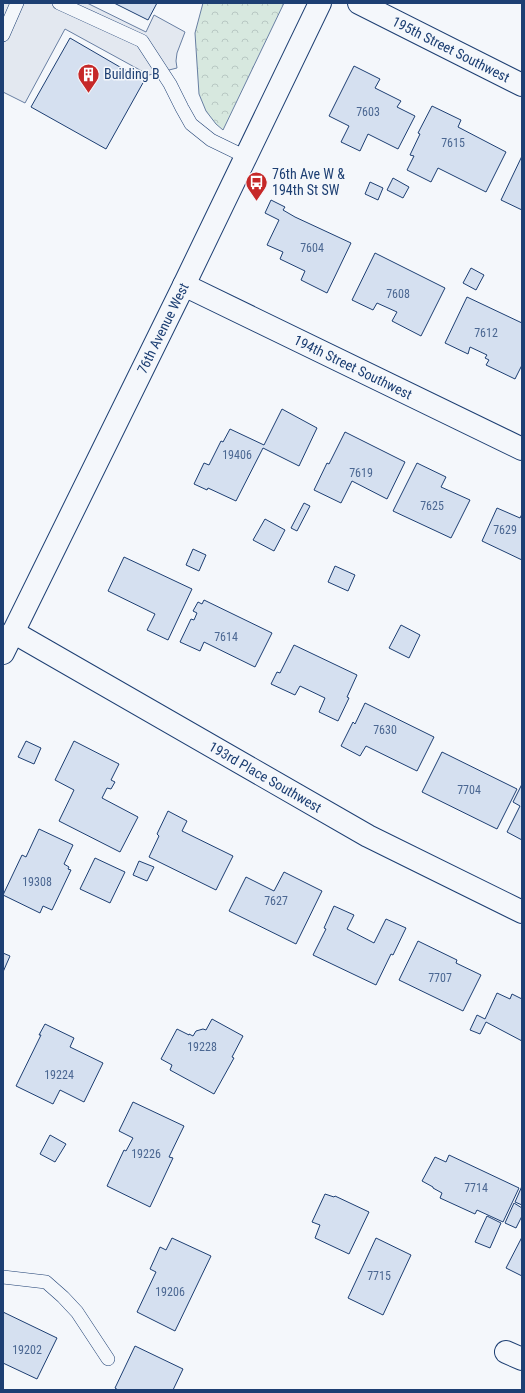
<svg xmlns="http://www.w3.org/2000/svg" width="525" height="1393" font-family="'Roboto Condensed',sans-serif">
	<defs>
		<pattern id="forest-crowns" width="20" height="18" patternUnits="userSpaceOnUse"><rect width="20" height="18" fill="#d7e8df"/><path d="M2 6a3 3 0 1 1 6 0M12 15a3 3 0 1 1 6 0" fill="none" stroke="#b8c8c3"/></pattern>
	</defs>
	<rect width="100%" height="100%" fill="#f4f7fb"/>
	<path fill="url(#forest-crowns)" stroke="#687fa3" d="M 203,3 L 284,3 L 223,130 L 216,124 L 206,111 L 199,94 L 195,33 Z"/>
	<path fill="#e3e8f0" stroke="#687fa3" d="M 3,3 L 87,3 L 146,32 L 154,15 L 185,32 L 177,53 L 176,61 L 177,68 L 149,75 L 65,29 L 25,103 L 3,92 Z"/>
	<g fill="#d5e0f0" stroke="#1d3f73">
		<path d="M 114,3 L 157,3 L 148,20 Z"/>
		<path d="M 70,38 L 144,81 L 106,149 L 31,107 Z"/>
		<path d="M 354,66 L 380,79 L 375,88 L 401,101 L 397,107 L 415,116 L 398,149 L 368,134 L 360,151 L 341,142 L 349,126 L 329,116 Z"/>
		<path d="M 432,106 L 461,120 L 458,127 L 506,152 L 486,192 L 438,168 L 431,182 L 407,170 L 414,156 L 410,155 L 420,134 L 418,133 Z"/>
		<path d="M 522,156 L 522,210 L 501,200 Z"/>
		<path d="M 393,178 L 409,187 L 403,198 L 387,190 Z"/>
		<path d="M 370,182 L 383,188 L 378,200 L 365,194 Z"/>
		<path d="M 271,200 L 285,207 L 283,210 L 295,217 L 351,243 L 327,293 L 301,280 L 305,271 L 280,259 L 283,252 L 267,245 L 279,220 L 265,213 Z"/>
		<path d="M 375,253 L 445,288 L 421,336 L 392,321 L 397,312 L 377,303 L 373,310 L 352,300 Z"/>
		<path d="M 471,268 L 484,275 L 476,290 L 463,283 Z"/>
		<path d="M 467,297 L 522,323 L 522,365 L 515,379 L 486,365 L 489,360 L 485,358 L 487,355 L 470,347 L 468,354 L 445,343 Z"/>
		<path d="M 282,409 L 317,428 L 299,466 L 263,448 L 236,501 L 208,488 L 207,490 L 194,484 L 204,463 L 209,465 L 221,441 L 223,442 L 230,429 L 264,445 Z"/>
		<path d="M 345,432 L 405,462 L 387,499 L 352,481 L 341,503 L 314,490 L 327,463 L 329,464 Z"/>
		<path d="M 417,463 L 446,477 L 441,487 L 470,500 L 451,538 L 393,511 Z"/>
		<path d="M 304,503 L 310,506 L 297,531 L 291,528 Z"/>
		<path d="M 497,508 L 520,518 L 522,514 L 522,560 L 482,541 Z"/>
		<path d="M 265,519 L 285,530 L 274,551 L 253,540 Z"/>
		<path d="M 193,549 L 206,555 L 199,571 L 186,565 Z"/>
		<path d="M 124,557 L 192,589 L 168,640 L 147,630 L 155,614 L 108,591 Z"/>
		<path d="M 335,566 L 355,575 L 348,591 L 328,582 Z"/>
		<path d="M 204,600 L 272,633 L 255,667 L 204,642 L 200,651 L 180,642 L 191,619 L 194,620 L 197,613 L 193,611 L 198,602 L 202,604 Z"/>
		<path d="M 401,625 L 420,635 L 409,658 L 389,648 Z"/>
		<path d="M 294,645 L 357,675 L 347,697 L 349,698 L 338,721 L 319,712 L 325,698 L 300,686 L 295,695 L 271,684 L 277,672 L 280,673 Z"/>
		<path d="M 365,703 L 434,737 L 417,771 L 366,746 L 360,756 L 341,746 L 353,722 L 355,724 Z"/>
		<path d="M 26,741 L 41,748 L 34,764 L 18,757 Z"/>
		<path d="M 74,741 L 119,764 L 111,780 L 115,782 L 111,789 L 107,788 L 102,798 L 138,817 L 120,852 L 59,821 L 74,790 L 55,780 Z"/>
		<path d="M 442,752 L 517,789 L 497,829 L 422,792 Z"/>
		<path d="M 522,784 L 522,840 L 507,832 L 520,806 L 513,802 Z"/>
		<path d="M 168,811 L 187,821 L 182,831 L 233,856 L 216,890 L 149,857 L 159,836 L 157,834 Z"/>
		<path d="M 39,829 L 73,845 L 64,864 L 69,867 L 68,869 L 71,870 L 52,910 L 43,906 L 40,913 L 3,895 L 22,855 L 26,857 Z"/>
		<path d="M 95,858 L 125,872 L 110,903 L 80,889 Z"/>
		<path d="M 139,861 L 154,867 L 147,881 L 133,875 Z"/>
		<path d="M 284,872 L 322,891 L 296,944 L 229,911 L 246,877 L 274,891 Z"/>
		<path d="M 334,906 L 354,915 L 347,929 L 374,943 L 386,919 L 406,928 L 393,955 L 391,954 L 376,985 L 313,955 L 326,929 L 324,928 Z"/>
		<path d="M 418,941 L 457,960 L 456,963 L 481,975 L 463,1011 L 399,980 Z"/>
		<path d="M 3,953 L 10,956 L 3,972 Z"/>
		<path d="M 497,993 L 510,999 L 512,994 L 522,999 L 522,1041 L 486,1022 L 480,1034 L 470,1030 L 477,1015 L 485,1019 Z"/>
		<path d="M 212,1019 L 243,1036 L 232,1057 L 234,1058 L 214,1094 L 170,1070 L 172,1065 L 161,1059 L 177,1029 L 189,1035 L 189,1034 L 193,1036 L 196,1031 L 203,1029 L 206,1030 Z"/>
		<path d="M 45,1024 L 74,1038 L 70,1047 L 103,1063 L 84,1102 L 60,1090 L 53,1104 L 16,1086 L 41,1035 L 39,1035 Z"/>
		<path d="M 133,1102 L 184,1126 L 169,1157 L 173,1158 L 150,1207 L 107,1186 L 124,1150 L 126,1151 L 133,1138 L 119,1131 Z"/>
		<path d="M 50,1135 L 66,1144 L 55,1162 L 40,1154 Z"/>
		<path d="M 449,1155 L 519,1188 L 503,1222 L 477,1210 L 475,1214 L 440,1198 L 442,1193 L 433,1188 L 433,1187 L 422,1181 L 435,1157 L 446,1162 Z"/>
		<path d="M 522,1186 L 522,1205 L 515,1202 Z"/>
		<path d="M 325,1194 L 334,1197 L 335,1196 L 369,1212 L 349,1254 L 315,1238 L 320,1225 L 312,1222 Z"/>
		<path d="M 514,1203 L 522,1208 L 522,1216 L 516,1228 L 505,1223 Z"/>
		<path d="M 487,1216 L 501,1223 L 490,1248 L 475,1242 Z"/>
		<path d="M 522,1237 L 522,1276 L 506,1268 Z"/>
		<path d="M 172,1238 L 211,1256 L 175,1331 L 137,1312 L 156,1272 L 150,1269 L 160,1247 L 166,1250 Z"/>
		<path d="M 376,1238 L 411,1255 L 383,1315 L 348,1298 Z"/>
		<path d="M 3,1312 L 57,1338 L 37,1379 L 3,1363 Z"/>
		<path d="M 135,1346 L 183,1369 L 173,1390 L 118,1390 L 115,1388 Z"/>
	</g>
	<g fill="none" stroke-linecap="round" stroke-linejoin="round">
		<defs>
			<g id="lane">
				<path d="M 59,3 L 142,41 L 170,84 L 182,108 L 191,124 L 211,140 L 246,157"/>
				<path d="M 3,35 L 17,3"/>
				<path d="M 3,1277 L 46,1282 L 63,1297 L 77,1312 L 108,1359"/>
			</g>
			<g id="street">
				<path id="s1" d="M 359,3 L 522,85"/>
				<path id="s2" d="M 184,285 L 522,449"/>
				<path id="s3" d="M 13,632 L 368,836 L 522,912"/>
				<path d="M 506,1352 L 522,1359"/>
			</g>
			<g id="secondary">
				<path id="s4" d="M 3,653 L 184,285 L 320,3"/>
			</g>
		</defs>
		<use href="#lane" stroke="#1d3f73" stroke-width="14"/>
		<use href="#street" stroke="#1d3f73" stroke-width="24"/>
		<use href="#secondary" stroke="#1d3f73" stroke-width="24"/>
		<use href="#lane" stroke="#f4f7fb" stroke-width="13"/>
		<use href="#street" stroke="#f4f7fb" stroke-width="22"/>
		<use href="#secondary" stroke="#f4f7fb" stroke-width="22"/>
	</g>
	<defs>
		<symbol id="building-pin" viewBox="-11 -11 22 30"><path d="M0 17L-7.5 6A9.5 9.5 0 1 1 7.5 6Z" fill="#c62828" stroke="#f4f7fb"/><path d="M-4-6H4V6H1V3H-1V6H-4ZM-2.5-4.3h1.7v1.8h-1.7ZM.8-4.3h1.7v1.8H.8ZM-2.5-1h1.7V.8h-1.7ZM.8-1h1.7V.8H.8Z" fill="#fff"/></symbol>
		<symbol id="bus-pin" viewBox="-11 -11 22 30"><path d="M0 17L-7.5 6A9.5 9.5 0 1 1 7.5 6Z" fill="#c62828" stroke="#f4f7fb"/><path d="M-5-6H5V4H4V6H2V4H-2V6H-4V4H-5ZM-3.5-4V0h7V-4ZM-3.5 1.2v1.5H-2V1.2ZM2 1.2v1.5H3.5V1.2Z" fill="#fff"/></symbol>
	</defs>
	<g fill-rule="evenodd">
		<use href="#building-pin" x="76" y="62" width="25" height="34"/>
		<use href="#bus-pin" x="244" y="170" width="25" height="34"/>
	</g>
	<g text-anchor="middle" dominant-baseline="central" stroke-width="3" stroke-linejoin="round" paint-order="stroke">
		<g font-size="12" fill="#4b6792">
			<text x="368" y="112">7603</text>
			<text x="453" y="143">7615</text>
			<text x="312" y="248">7604</text>
			<text x="398" y="294">7608</text>
			<text x="486" y="333">7612</text>
			<text x="237" y="455">19406</text>
			<text x="361" y="473">7619</text>
			<text x="432" y="506">7625</text>
			<text x="505" y="530">7629</text>
			<text x="226" y="637">7614</text>
			<text x="385" y="730">7630</text>
			<text x="469" y="790">7704</text>
			<text x="37" y="882">19308</text>
			<text x="276" y="901">7627</text>
			<text x="440" y="978">7707</text>
			<text x="202" y="1047">19228</text>
			<text x="59" y="1075">19224</text>
			<text x="146" y="1154">19226</text>
			<text x="476" y="1188">7714</text>
			<text x="379" y="1276">7715</text>
			<text x="170" y="1292">19206</text>
			<text x="27" y="1350">19202</text>
		</g>
		<g font-size="14" fill="#1d3f73" stroke="#f4f7fb">
			<text stroke="none"><textPath href="#s1" startOffset="103">195th Street Southwest</textPath></text>
			<text stroke="none"><textPath href="#s4" startOffset="362">76th Avenue West</textPath></text>
			<text stroke="none"><textPath href="#s2" startOffset="188">194th Street Southwest</textPath></text>
			<text stroke="none"><textPath href="#s3" startOffset="291">193rd Place Southwest</textPath></text>
		</g>
		<g font-size="14" fill="#1d3f73" stroke="#f4f7fb" text-anchor="start">
			<text x="104" y="74">Building B</text>
			<text x="272" y="174">76th Ave W &amp;<tspan x="272" dy="16">194th St SW</tspan></text>
		</g>
	</g>
	<rect width="525" height="1393" fill="none" stroke="#1d3f73" stroke-width="8"/>
</svg>
